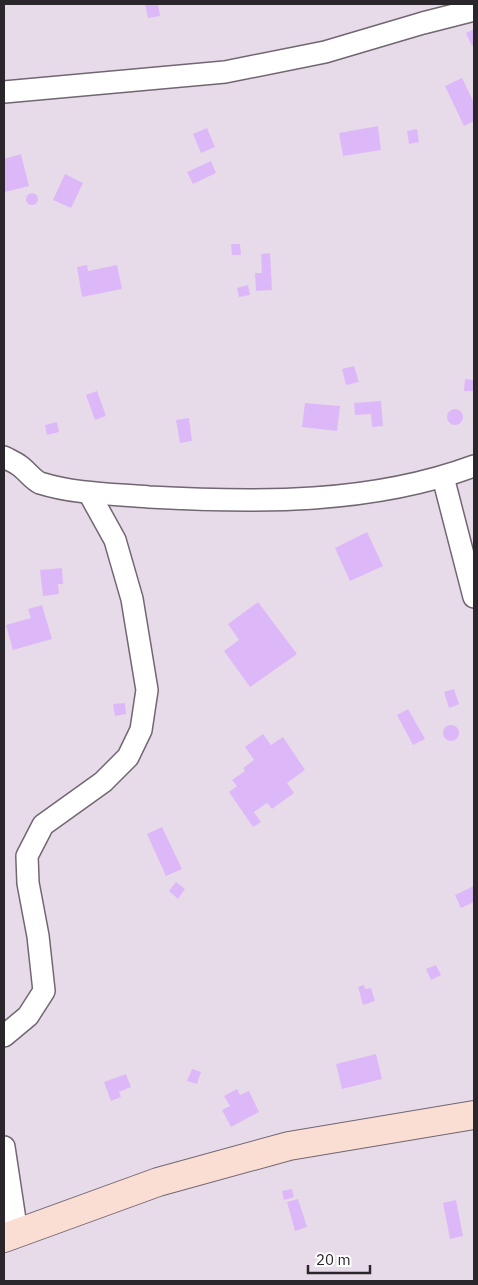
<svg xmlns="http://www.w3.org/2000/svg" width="478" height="1285" font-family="'IBM Plex Sans',sans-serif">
	<rect width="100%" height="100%" fill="#e8dbe9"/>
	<g fill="#ddb8f8">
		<path d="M 145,4 L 158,4 L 160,16 L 148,18 Z"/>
		<path d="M 474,29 L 474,45 L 472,46 L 466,33 Z"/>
		<path d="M 462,78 L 474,103 L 474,121 L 464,126 L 445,86 Z"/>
		<path d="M 378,126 L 381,150 L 343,156 L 339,133 Z"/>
		<path d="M 207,128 L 215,147 L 201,153 L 193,134 Z"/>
		<path d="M 417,129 L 419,142 L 409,144 L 407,131 Z"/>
		<path d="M 21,154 L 29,186 L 5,192 L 4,187 L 4,159 Z"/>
		<path d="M 211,161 L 216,173 L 193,184 L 187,172 Z"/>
		<path d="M 65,174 L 83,183 L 71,208 L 53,200 Z"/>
		<circle cx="32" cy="199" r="6"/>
		<path d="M 231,244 L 240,244 L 241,255 L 232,255 Z"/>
		<path d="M 270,253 L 272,290 L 256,291 L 255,273 L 262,273 L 261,254 Z"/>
		<path d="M 87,265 L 88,271 L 117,265 L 122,289 L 82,297 L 77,267 Z"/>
		<path d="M 248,285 L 250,295 L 239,297 L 237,288 Z"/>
		<path d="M 354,366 L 359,382 L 346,385 L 342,369 Z"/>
		<path d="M 465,379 L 474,380 L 474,391 L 464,391 Z"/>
		<path d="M 97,391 L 106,416 L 95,420 L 86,395 Z"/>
		<path d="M 381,401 L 383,426 L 372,427 L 371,414 L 355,415 L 354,403 Z"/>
		<path d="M 305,403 L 340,406 L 337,431 L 302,427 Z"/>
		<circle cx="455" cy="417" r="8"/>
		<path d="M 189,418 L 192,441 L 180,443 L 176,420 Z"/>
		<path d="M 57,422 L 59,432 L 47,435 L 45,425 Z"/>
		<path d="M 367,532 L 383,566 L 350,581 L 335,548 Z"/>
		<path d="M 62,568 L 63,584 L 58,584 L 59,594 L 43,596 L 40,570 Z"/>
		<path d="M 258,602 L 297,654 L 250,687 L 224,651 L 239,640 L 228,624 Z"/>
		<path d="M 42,605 L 52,639 L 13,650 L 6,625 L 31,618 L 28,609 Z"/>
		<path d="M 454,689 L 459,704 L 449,708 L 444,692 Z"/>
		<path d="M 125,703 L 126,714 L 115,716 L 113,704 Z"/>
		<path d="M 408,709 L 425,739 L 413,745 L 397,715 Z"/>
		<circle cx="451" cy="733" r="8"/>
		<path d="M 263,734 L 271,745 L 283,737 L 305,770 L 287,783 L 294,793 L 272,809 L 267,803 L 254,812 L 261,822 L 253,827 L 229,792 L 237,786 L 232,780 L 245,771 L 243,768 L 254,760 L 245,747 Z"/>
		<path d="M 162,827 L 182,869 L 166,876 L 147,834 Z"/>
		<path d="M 176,882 L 185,889 L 178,899 L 169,891 Z"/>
		<path d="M 474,886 L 474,902 L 461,908 L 455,895 Z"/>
		<path d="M 436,965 L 441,975 L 431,980 L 426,969 Z"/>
		<path d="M 364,985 L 365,989 L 371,988 L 375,1001 L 363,1005 L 358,987 Z"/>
		<path d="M 376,1054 L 382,1079 L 342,1089 L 336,1064 Z"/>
		<path d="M 192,1069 L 201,1072 L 197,1084 L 187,1081 Z"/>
		<path d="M 126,1074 L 131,1087 L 119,1092 L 121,1097 L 111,1101 L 104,1082 Z"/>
		<path d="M 237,1089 L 240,1095 L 249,1091 L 259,1112 L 231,1127 L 222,1110 L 230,1106 L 224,1096 Z"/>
		<path d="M 292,1189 L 294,1197 L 284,1200 L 282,1191 Z"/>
		<path d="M 298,1199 L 307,1227 L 295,1231 L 287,1202 Z"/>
		<path d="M 456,1200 L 463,1236 L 450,1239 L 443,1203 Z"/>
	</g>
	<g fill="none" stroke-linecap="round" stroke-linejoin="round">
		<defs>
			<g id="street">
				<path d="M 4,92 L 225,72 L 325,52 L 423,23 L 474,10"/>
				<path d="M 4,457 C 9,460 15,462 20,466 C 27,471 33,480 40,483 C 75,494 113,494 149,497 C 258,503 371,504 474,466"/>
				<path d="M 443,477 L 474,597"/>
				<path d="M 4,1036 L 28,1016 L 44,991 L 38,936 L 28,883 L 27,856 L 43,825 L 103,782 L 128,757 L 141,730 L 147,690 L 132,599 L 115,540 L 89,493"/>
				<path d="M 4,1147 L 17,1233"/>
			</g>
			<path id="secondary" d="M 4,1238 L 158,1182 L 289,1146 L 474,1115"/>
		</defs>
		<use href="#street" stroke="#716672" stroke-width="24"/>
		<use href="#secondary" stroke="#716672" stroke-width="30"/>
		<use href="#street" stroke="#fff" stroke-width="21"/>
		<use href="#secondary" stroke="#faddd3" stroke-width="28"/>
	</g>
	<rect width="478" height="1285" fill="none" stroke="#2b262c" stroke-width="10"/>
	<path d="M308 1265v8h62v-8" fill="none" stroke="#2b262c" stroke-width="2.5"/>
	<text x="316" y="1265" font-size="15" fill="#2b262c" stroke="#ffffff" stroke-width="4" paint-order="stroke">20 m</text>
</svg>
